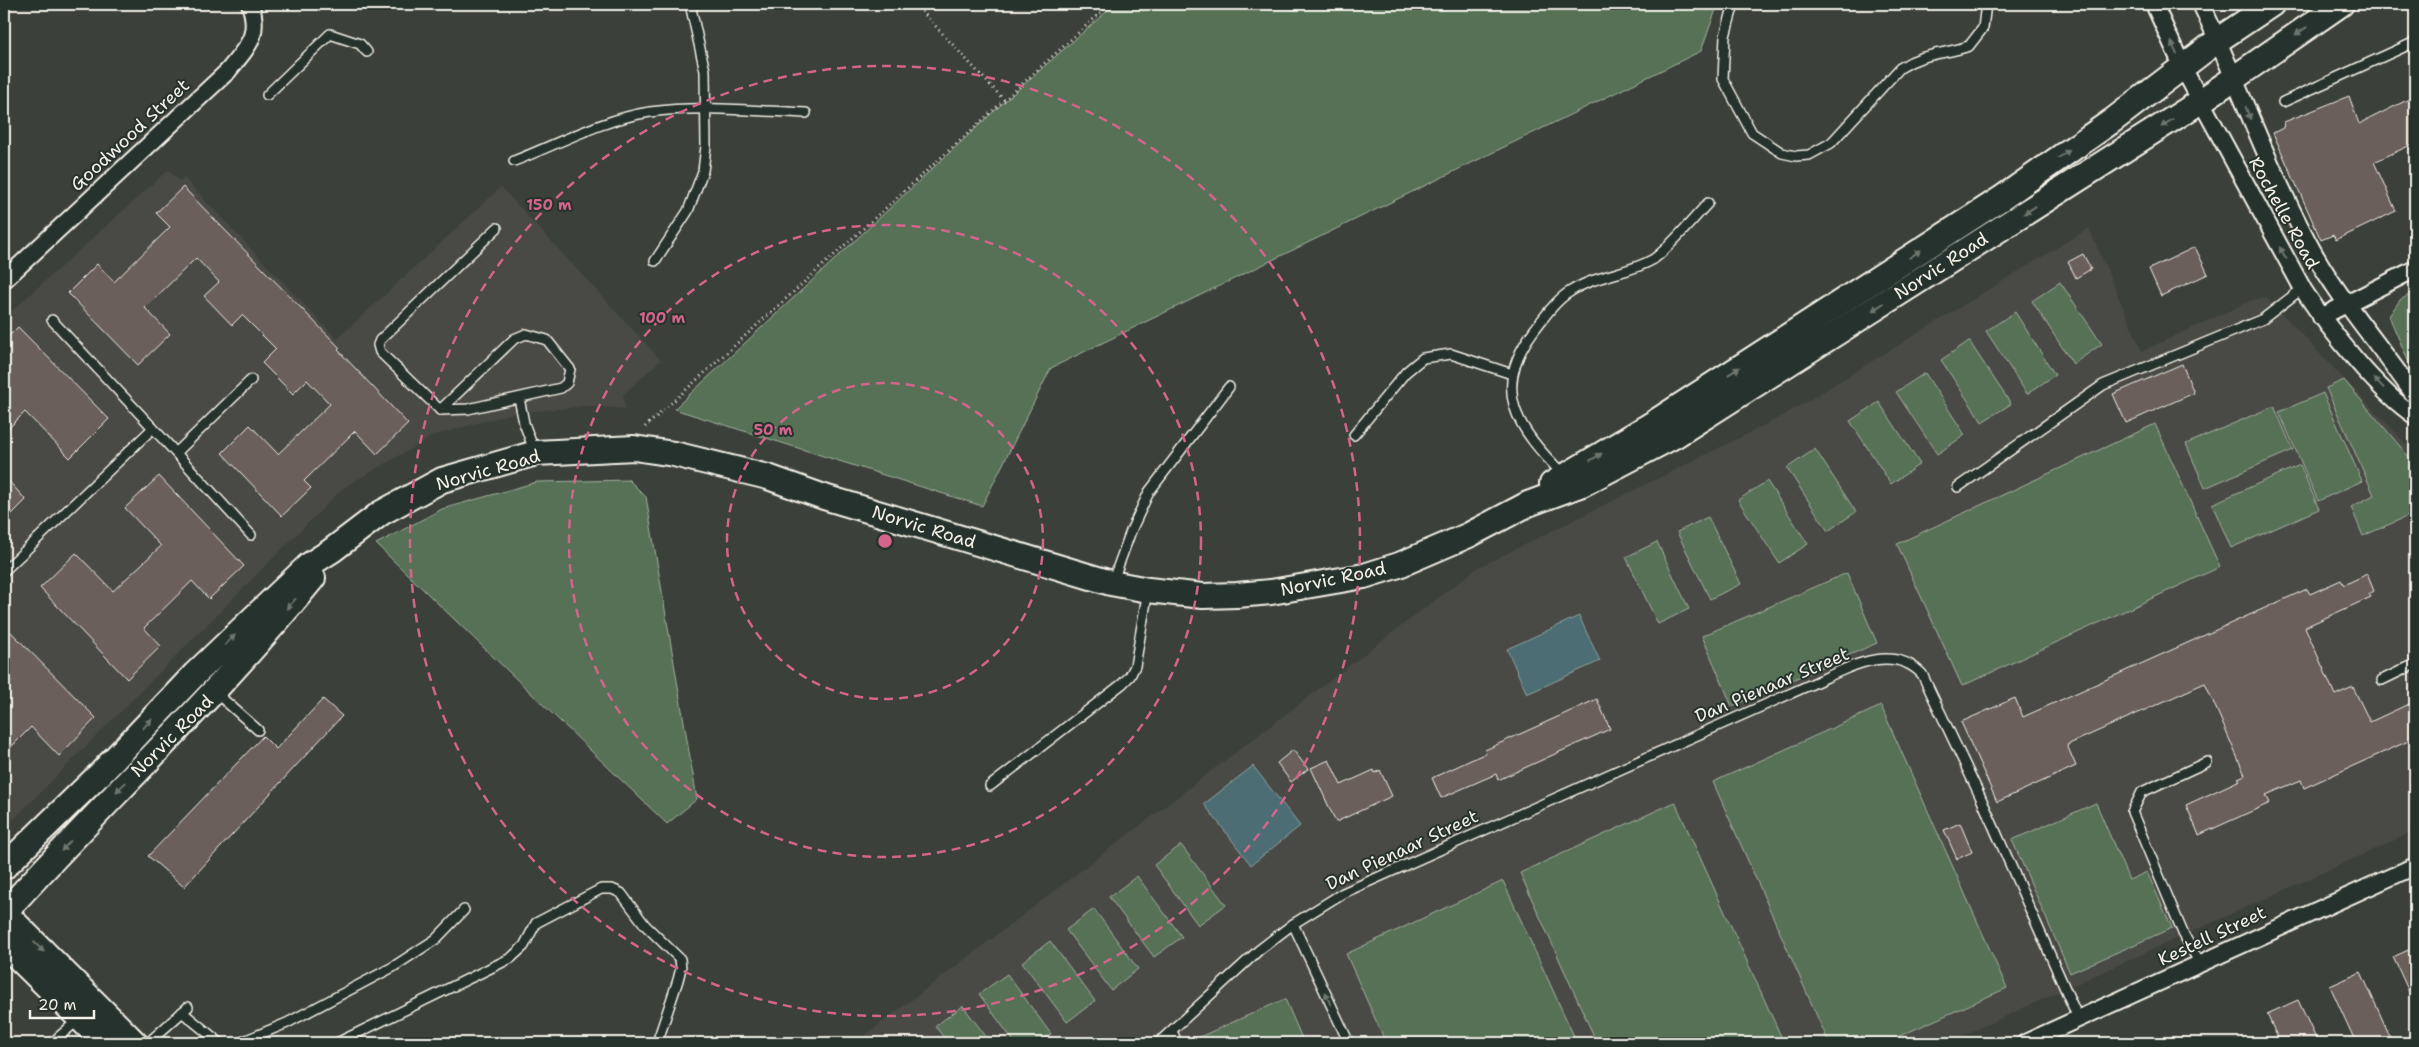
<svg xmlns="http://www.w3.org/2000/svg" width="2419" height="1047" font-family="'Shantell Sans',sans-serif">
	<rect width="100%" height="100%" fill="#3b403a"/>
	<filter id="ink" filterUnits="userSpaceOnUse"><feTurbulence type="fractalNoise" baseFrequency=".02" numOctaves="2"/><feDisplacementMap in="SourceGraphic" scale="10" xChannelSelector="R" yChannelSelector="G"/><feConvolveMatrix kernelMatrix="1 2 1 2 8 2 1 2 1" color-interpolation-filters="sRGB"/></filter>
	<g filter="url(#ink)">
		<g fill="#494944">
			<path d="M 168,170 L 179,181 L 184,178 L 337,339 L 501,187 L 661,360 L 623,395 L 626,409 L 586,406 L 510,414 L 435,435 L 343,488 L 4,829 L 4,318 Z"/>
			<path d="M 2089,228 L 2142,351 L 2252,300 L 2266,297 L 2415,453 L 2415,831 L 1946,1043 L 855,1043 L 1477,568 L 1783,416 Z"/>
		</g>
		<g fill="#567157" stroke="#a5b1a0">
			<path d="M 1115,4 L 1718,4 L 1701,51 L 1051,368 L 982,506 L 674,409 L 1005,101 Z"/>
			<path d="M 2060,282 L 2102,344 L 2073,364 L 2032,301 Z"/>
			<path d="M 2415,292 L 2415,377 L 2389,316 L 2400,300 Z"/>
			<path d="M 2015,312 L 2055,375 L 2027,394 L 1986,331 Z"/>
			<path d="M 1969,341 L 2011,404 L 1982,422 L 1941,360 Z"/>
			<path d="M 1925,373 L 1965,435 L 1937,454 L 1896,392 Z"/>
			<path d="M 2344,380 L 2415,464 L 2415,513 L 2363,536 L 2351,507 L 2374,495 L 2326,388 Z"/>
			<path d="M 2323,393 L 2362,481 L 2318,501 L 2279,412 Z"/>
			<path d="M 1879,402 L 1920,464 L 1891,484 L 1850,421 Z"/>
			<path d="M 2274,406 L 2293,450 L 2205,488 L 2186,444 Z"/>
			<path d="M 2155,424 L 2220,567 L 1962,686 L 1897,544 Z"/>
			<path d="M 1815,449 L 1856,512 L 1828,531 L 1787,468 Z"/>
			<path d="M 2300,465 L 2319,509 L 2231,548 L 2212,504 Z"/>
			<path d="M 629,480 L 646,497 L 697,799 L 667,824 L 376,544 L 442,509 L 537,482 Z"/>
			<path d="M 1767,481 L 1808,544 L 1779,563 L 1738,500 Z"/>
			<path d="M 1708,517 L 1741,584 L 1710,599 L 1677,532 Z"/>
			<path d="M 1657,542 L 1689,609 L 1658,624 L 1626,557 Z"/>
			<path d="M 1847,573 L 1877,643 L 1732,706 L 1702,636 Z"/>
			<path d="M 1881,706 L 2007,988 L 1884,1043 L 1829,1043 L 1713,782 Z"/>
			<path d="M 1675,802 L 1784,1043 L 1597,1043 L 1520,873 Z"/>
			<path d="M 2096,803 L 2129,880 L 2147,872 L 2172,928 L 2070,973 L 2012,840 Z"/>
			<path d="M 1181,845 L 1226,905 L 1198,925 L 1154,865 Z"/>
			<path d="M 1137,876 L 1182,937 L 1154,957 L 1109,897 Z"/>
			<path d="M 1503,881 L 1577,1043 L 1386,1043 L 1346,954 Z"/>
			<path d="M 1094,909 L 1138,969 L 1111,990 L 1066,930 Z"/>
			<path d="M 1050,941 L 1095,1001 L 1067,1022 L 1022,962 Z"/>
			<path d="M 1007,974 L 1051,1034 L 1039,1043 L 1015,1043 L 979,994 Z"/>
			<path d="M 1285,999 L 1304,1043 L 1199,1043 L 1197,1038 Z"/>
			<path d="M 963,1006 L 991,1043 L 948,1043 L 935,1026 Z"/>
		</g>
		<g fill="#4c6d73" stroke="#8fa2a2">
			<path d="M 1579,616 L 1600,661 L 1527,694 L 1507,649 Z"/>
			<path d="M 1253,766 L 1300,826 L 1251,865 L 1204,804 Z"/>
		</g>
		<g fill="#6b5e5a" stroke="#f4f1e8">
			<path d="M 2349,96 L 2359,124 L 2415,96 L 2415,143 L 2374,162 L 2396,211 L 2336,240 L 2333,235 L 2321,240 L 2273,133 L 2283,128 L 2284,122 Z"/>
			<path d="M 183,187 L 340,348 L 338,350 L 408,424 L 377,454 L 355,431 L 304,481 L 311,488 L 282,516 L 222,453 L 250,425 L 278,454 L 330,404 L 307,380 L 293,394 L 262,363 L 276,349 L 242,315 L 232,325 L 204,296 L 219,282 L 196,258 L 145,308 L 170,334 L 138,365 L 68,293 L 97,264 L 114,282 L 170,227 L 156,213 Z"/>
			<path d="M 2195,247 L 2208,274 L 2161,296 L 2149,269 Z"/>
			<path d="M 2083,254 L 2091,269 L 2076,278 L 2068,262 Z"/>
			<path d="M 18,327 L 109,419 L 70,458 L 25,412 L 4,433 L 4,341 Z"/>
			<path d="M 2182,364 L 2194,393 L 2126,423 L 2113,394 Z"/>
			<path d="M 4,476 L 26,500 L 4,522 Z"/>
			<path d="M 159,476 L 244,566 L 209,599 L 192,581 L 144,628 L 161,646 L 127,679 L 40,588 L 76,553 L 113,591 L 161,546 L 125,508 Z"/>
			<path d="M 2367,574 L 2374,591 L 2369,594 L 2371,597 L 2305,627 L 2335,695 L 2353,687 L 2370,722 L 2415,701 L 2415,738 L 2304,788 L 2301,780 L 2266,795 L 2270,803 L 2199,835 L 2186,805 L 2240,780 L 2238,778 L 2245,775 L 2205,683 L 2067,745 L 2076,766 L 1997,802 L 1961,722 L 2015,698 L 2023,717 L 2307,589 L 2310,594 L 2341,580 L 2344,585 Z"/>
			<path d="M 4,625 L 96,718 L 59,756 L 31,727 L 4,754 Z"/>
			<path d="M 323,699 L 342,716 L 184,887 L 148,856 L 263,736 L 276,749 Z"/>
			<path d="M 1597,699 L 1610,729 L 1498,780 L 1496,774 L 1441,798 L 1432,778 L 1486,753 L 1485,750 Z"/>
			<path d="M 1293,750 L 1308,769 L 1291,782 L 1277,763 Z"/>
			<path d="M 1329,760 L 1341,785 L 1374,770 L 1375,773 L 1380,770 L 1392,796 L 1336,822 L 1311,768 Z"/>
			<path d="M 1960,823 L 1972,852 L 1957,859 L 1944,830 Z"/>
			<path d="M 2415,947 L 2415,1005 L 2393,957 Z"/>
			<path d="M 2361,972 L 2393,1043 L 2356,1043 L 2330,986 Z"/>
			<path d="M 2298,1000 L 2318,1043 L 2280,1043 L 2267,1014 Z"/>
		</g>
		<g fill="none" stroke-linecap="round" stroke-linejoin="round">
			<defs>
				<g id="lane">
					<path d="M 1734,4 L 1725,36 L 1723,79 L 1752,133 L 1782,153 L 1796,156 L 1809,155 L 1831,143 L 1900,68 C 1925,52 1943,55 1969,46 L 1983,28 L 1986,4"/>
					<path d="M 267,95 L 330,34 L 360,44 L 367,52"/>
					<path d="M 2283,102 L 2415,42"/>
					<path d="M 514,161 C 558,144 603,119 650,112 C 698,105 757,111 806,113"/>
					<path d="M 655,261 L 688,211 L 703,171 L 706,146 L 705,71 L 690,4"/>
					<path d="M 526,334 L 547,340 L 570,369 L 567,383 L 561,388 L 468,409 L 440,410 L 514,339 Z"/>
					<path d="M 519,398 L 524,423 L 535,453"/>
					<path d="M 440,410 L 380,352 L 378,345 L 380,340 L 497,228"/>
					<path d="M 153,428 L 251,535"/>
					<path d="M 1354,435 L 1406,372 L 1423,358 L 1451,354 L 1512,374"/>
					<path d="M 176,453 L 251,380"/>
					<path d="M 1564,475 C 1517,429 1489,389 1535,329 C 1545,316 1557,299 1571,291 C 1596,275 1627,274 1652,260 C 1665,253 1696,216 1708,203"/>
					<path d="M 1958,487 L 2103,385 L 2263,319 L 2303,288"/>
					<path d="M 4,571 L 153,428 L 52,320"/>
					<path d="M 1112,583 L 1131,531 L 1149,492 L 1229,387"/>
					<path d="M 2382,680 L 2415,664"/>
					<path d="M 215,692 L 258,730"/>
					<path d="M 990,786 L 1122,684 L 1130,676 L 1135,666 L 1148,590"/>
					<path d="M 1293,924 L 1349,1043"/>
					<path d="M 2200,964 L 2183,933 L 2132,812 L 2142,792 L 2207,762"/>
					<path d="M 182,1012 L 220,1043"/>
					<path d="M 1172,1031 L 1177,1043"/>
					<path d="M 52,1043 L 79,1019"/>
					<path d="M 148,1043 L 188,1007"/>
					<path d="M 239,1043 L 287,1023 L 393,967 L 436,939 L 464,910"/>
					<path d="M 337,1043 L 511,958 L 524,946 L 536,923 L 601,889 L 612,889 L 621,893 L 645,925 L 680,959 L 681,968 L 678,980 L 657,1043"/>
					<path d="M 1158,1043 L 1259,950 L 1293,924 L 1343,893 L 1805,687 C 1841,672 1889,640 1922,674 L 1980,796 L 2078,1018"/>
				</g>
				<g id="street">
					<path d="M 2154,4 L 2183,68 L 2304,291 C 2330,330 2376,390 2415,416"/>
					<path d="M 2201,4 C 2239,84 2268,168 2310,246 C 2339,300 2381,346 2415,396"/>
					<path d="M 4,280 L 228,71 C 247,47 261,36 250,4"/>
					<path d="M 2321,317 L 2415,269"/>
					<path d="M 2025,1043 L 2415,866"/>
				</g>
				<g id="secondary">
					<path d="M 1552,484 L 1652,424 L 2002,198 L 2112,121 L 2218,40 L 2272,4"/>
					<path d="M 4,867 L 102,772 L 195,674 L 309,565 L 331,551 L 381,513 L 442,480 L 536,453 L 634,448 L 674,454 L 768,477 L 824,497 L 1111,583 L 1148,590 L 1203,596 L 1237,595 L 1271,592 L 1364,576 L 1399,565 L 1469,535 L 1528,504 L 1582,484 L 1676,435 L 2201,101 L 2341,4"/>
					<path d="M 4,912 L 135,1043"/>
					<path d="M 4,913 C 106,800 217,696 313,578"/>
					<path d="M 4,944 L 105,1043"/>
				</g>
			</defs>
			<use href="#lane" stroke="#f4f1e8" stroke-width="12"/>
			<use href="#street" stroke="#f4f1e8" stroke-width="20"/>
			<use href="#secondary" stroke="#f4f1e8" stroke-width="28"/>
			<g stroke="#f4f1e8" stroke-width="3" stroke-dasharray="1 4" stroke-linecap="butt">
				<path d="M 915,4 L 1005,101"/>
				<path d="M 645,427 L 1110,4"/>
			</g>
			<use href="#lane" stroke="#26332d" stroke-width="9"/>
			<use href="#street" stroke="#26332d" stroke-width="16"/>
			<use href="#secondary" stroke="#26332d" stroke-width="24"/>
		</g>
		<defs><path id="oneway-solid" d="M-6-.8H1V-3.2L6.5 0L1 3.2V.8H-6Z" transform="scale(1.25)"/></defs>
		<g fill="#6e766e">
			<use href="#oneway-solid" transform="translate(2301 31) rotate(146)"/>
			<use href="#oneway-solid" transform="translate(2174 48) rotate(-114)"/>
			<use href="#oneway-solid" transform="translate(2248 113) rotate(69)"/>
			<use href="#oneway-solid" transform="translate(2167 123) rotate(147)"/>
			<use href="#oneway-solid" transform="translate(2064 154) rotate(-35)"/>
			<use href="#oneway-solid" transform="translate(2030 210) rotate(147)"/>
			<use href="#oneway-solid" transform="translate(2283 253) rotate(-119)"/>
			<use href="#oneway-solid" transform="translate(1915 254) rotate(-33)"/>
			<use href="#oneway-solid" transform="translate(1878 307) rotate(147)"/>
			<use href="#oneway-solid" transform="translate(1734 371) rotate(-33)"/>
			<use href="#oneway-solid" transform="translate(2379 383) rotate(-133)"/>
			<use href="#oneway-solid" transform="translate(1596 457) rotate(-31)"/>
			<use href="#oneway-solid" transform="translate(291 604) rotate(131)"/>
			<use href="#oneway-solid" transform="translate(230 640) rotate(-44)"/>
			<use href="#oneway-solid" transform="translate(147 724) rotate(-47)"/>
			<use href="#oneway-solid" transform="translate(121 787) rotate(135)"/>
			<use href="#oneway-solid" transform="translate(66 846) rotate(132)"/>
			<use href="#oneway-solid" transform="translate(39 947) rotate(44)"/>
			<use href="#oneway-solid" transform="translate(1328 999) rotate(-115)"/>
		</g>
	</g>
	<g fill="none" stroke="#d4648c" stroke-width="2.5" stroke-dasharray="9 6">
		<circle cx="885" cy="541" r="158"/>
		<circle cx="885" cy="541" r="316"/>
		<circle cx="885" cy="541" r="475"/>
	</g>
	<g text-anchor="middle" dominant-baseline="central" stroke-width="4" stroke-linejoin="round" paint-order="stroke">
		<g font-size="18" fill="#f4f1e8" stroke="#26332d">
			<text transform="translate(130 135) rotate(-43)">Goodwood Street</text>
			<text transform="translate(2284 213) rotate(61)">Rochelle Road</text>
			<text transform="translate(1941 266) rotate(-33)">Norvic Road</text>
			<text transform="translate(488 470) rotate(-16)">Norvic Road</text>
			<text transform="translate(924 527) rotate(17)">Norvic Road</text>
			<text transform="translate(1333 579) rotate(-12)">Norvic Road</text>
			<text transform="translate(1772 685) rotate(-23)">Dan Pienaar Street</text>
			<text transform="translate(172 736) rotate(-45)">Norvic Road</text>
			<text transform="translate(1402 850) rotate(-25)">Dan Pienaar Street</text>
			<text transform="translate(2212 936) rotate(-25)">Kestell Street</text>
		</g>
	</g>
	<circle cx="885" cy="541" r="8" fill="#d4648c" stroke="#26332d" stroke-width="2.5"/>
	<g font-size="15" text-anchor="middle" font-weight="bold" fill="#d4648c" stroke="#26332d" stroke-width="4" stroke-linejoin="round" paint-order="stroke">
		<text x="549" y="210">150 m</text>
		<text x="662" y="323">100 m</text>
		<text x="773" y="435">50 m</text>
	</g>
	<rect width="2419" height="1047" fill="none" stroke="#26332d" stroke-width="20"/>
	<rect x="10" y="10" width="2399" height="1027" fill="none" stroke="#f4f1e8" stroke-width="2" filter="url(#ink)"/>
	<path d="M30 1010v8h64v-8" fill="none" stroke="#f4f1e8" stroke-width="2.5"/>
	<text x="38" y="1010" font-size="15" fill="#f4f1e8" stroke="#26332d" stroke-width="4" paint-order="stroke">20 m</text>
</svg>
